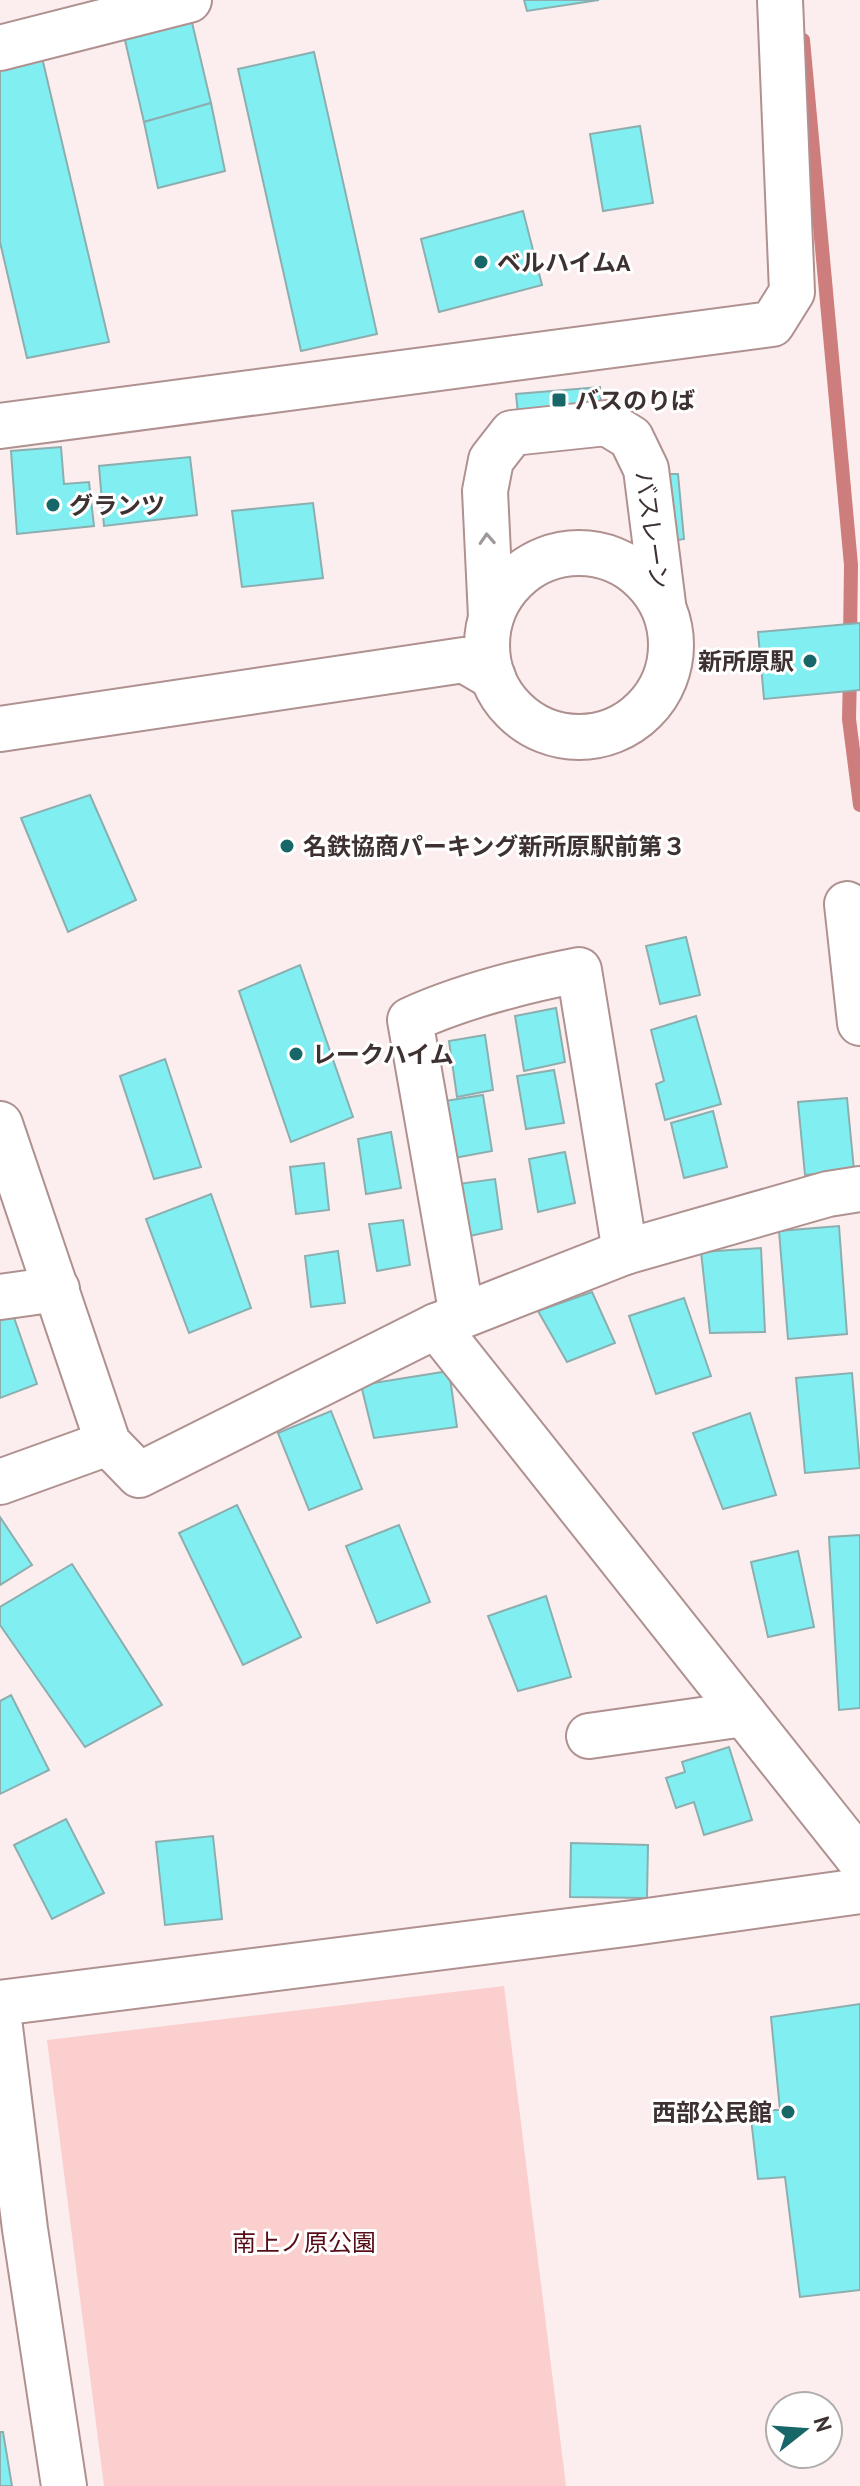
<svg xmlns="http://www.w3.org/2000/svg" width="860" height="2486" font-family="'PT Sans','Noto Sans JP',sans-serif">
	<rect width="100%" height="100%" fill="#fceeee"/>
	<path fill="#facfce" d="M 504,1986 L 566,2486 L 104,2486 L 47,2040 Z"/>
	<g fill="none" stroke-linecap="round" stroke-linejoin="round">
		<g stroke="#ce7d7d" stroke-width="14">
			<path d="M 803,40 L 851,565 L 850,641"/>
			<path d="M 850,674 L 849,719 L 860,805"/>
		</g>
	</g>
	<g fill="#81eff2" stroke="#8daeaf" stroke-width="2">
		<path d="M 524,0 L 599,0 L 527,11 Z"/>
		<path d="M 190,14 L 211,103 L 144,122 L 124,36 Z"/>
		<path d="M 40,49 L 109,342 L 27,358 L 0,242 L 0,58 Z"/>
		<path d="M 314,52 L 377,334 L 301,351 L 238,69 Z"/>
		<path d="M 211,103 L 225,171 L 158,188 L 144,122 Z"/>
		<path d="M 640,126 L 653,203 L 603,211 L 590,134 Z"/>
		<path d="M 523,211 L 542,285 L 439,312 L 421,239 Z"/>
		<path d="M 600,387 L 601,406 L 518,414 L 516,394 Z"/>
		<path d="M 61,447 L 64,484 L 89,482 L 94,526 L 17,534 L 11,451 Z"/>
		<path d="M 190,457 L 197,515 L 104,526 L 99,466 Z"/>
		<path d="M 664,474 L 678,474 L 684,539 L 672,541 Z"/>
		<path d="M 313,503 L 323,578 L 242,587 L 232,511 Z"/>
		<path d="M 860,623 L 860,690 L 764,699 L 758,632 Z"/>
		<path d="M 90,795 L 136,900 L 68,932 L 21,818 Z"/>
		<path d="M 686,937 L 700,995 L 660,1004 L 646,946 Z"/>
		<path d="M 300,965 L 353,1117 L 291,1142 L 239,991 Z"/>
		<path d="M 556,1008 L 565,1062 L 524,1071 L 515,1016 Z"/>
		<path d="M 696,1016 L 721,1104 L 665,1120 L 656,1084 L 664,1081 L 651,1030 Z"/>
		<path d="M 485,1035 L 493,1090 L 457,1097 L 449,1041 Z"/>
		<path d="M 165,1059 L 201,1167 L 154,1179 L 120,1076 Z"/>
		<path d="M 554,1070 L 564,1123 L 526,1129 L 517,1076 Z"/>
		<path d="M 483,1095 L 492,1151 L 454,1158 L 445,1101 Z"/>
		<path d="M 847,1098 L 854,1170 L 805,1175 L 798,1102 Z"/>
		<path d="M 713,1111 L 727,1167 L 684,1178 L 671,1123 Z"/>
		<path d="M 391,1132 L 401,1188 L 366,1194 L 358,1139 Z"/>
		<path d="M 565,1152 L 575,1203 L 538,1212 L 529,1159 Z"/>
		<path d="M 324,1163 L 329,1210 L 296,1214 L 290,1167 Z"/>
		<path d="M 495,1179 L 502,1229 L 465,1237 L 458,1184 Z"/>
		<path d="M 211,1194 L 251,1308 L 189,1333 L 146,1219 Z"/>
		<path d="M 403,1220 L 410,1265 L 377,1271 L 369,1224 Z"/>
		<path d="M 839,1226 L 847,1334 L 788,1339 L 779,1231 Z"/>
		<path d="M 761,1248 L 765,1332 L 710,1333 L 701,1252 Z"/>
		<path d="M 338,1251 L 345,1303 L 311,1307 L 305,1256 Z"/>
		<path d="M 592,1292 L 615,1343 L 567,1362 L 538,1311 Z"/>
		<path d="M 684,1298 L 711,1376 L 656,1394 L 629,1316 Z"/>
		<path d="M 10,1306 L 37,1384 L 0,1398 L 0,1309 Z"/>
		<path d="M 449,1371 L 457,1427 L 374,1438 L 361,1385 Z"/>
		<path d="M 852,1373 L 860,1468 L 805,1473 L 796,1378 Z"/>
		<path d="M 331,1411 L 362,1489 L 309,1510 L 278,1433 Z"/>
		<path d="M 750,1413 L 776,1495 L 723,1509 L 693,1433 Z"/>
		<path d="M 237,1505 L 301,1637 L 243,1665 L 179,1533 Z"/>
		<path d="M 0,1517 L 32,1565 L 0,1585 Z"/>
		<path d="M 399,1525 L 430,1602 L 377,1623 L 346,1546 Z"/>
		<path d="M 860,1535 L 860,1708 L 839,1710 L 829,1537 Z"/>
		<path d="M 798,1551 L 814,1627 L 768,1637 L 751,1562 Z"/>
		<path d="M 72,1564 L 162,1705 L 85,1747 L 0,1625 L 0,1607 Z"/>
		<path d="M 546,1596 L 571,1677 L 518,1691 L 488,1616 Z"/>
		<path d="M 11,1695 L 49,1770 L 0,1794 L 0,1701 Z"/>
		<path d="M 729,1747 L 752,1820 L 704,1835 L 694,1802 L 676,1808 L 666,1778 L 685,1772 L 682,1762 Z"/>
		<path d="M 66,1819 L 104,1893 L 52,1919 L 14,1845 Z"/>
		<path d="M 213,1836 L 222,1919 L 165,1925 L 156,1842 Z"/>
		<path d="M 571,1843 L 648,1845 L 647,1898 L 570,1897 Z"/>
		<path d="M 860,2004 L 860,2290 L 800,2297 L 785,2177 L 758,2179 L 750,2110 L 780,2110 L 771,2017 Z"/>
		<path d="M 0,2432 L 3,2432 L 12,2486 L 0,2486 Z"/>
	</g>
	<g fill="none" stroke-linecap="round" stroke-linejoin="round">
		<defs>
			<g id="minor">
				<path d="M 0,48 L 189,0"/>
				<path d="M 0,426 L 772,324 L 792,292 L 780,0"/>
				<circle cx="579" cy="645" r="92"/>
				<path d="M 491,617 L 485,491 L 491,460 L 512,433 L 607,423 L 631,438 L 646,469 L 663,604"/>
				<path d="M 0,729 L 464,660 L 493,677"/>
				<path d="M 847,904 L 860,1023"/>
				<path d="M 0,1124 L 108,1443 L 139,1475 L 436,1326 L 462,1316 L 625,1252 L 828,1194 L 860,1189"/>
				<path d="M 0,1297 L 57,1289"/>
				<path d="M 462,1316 L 410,1020 C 463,996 522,981 579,970 L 625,1252"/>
				<path d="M 436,1326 L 860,1860"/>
				<path d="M 0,1482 L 108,1443"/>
				<path d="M 589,1736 L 744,1714"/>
				<path d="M 0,2003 L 633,1923 L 860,1891"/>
				<path d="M 0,2027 L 25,2229 L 64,2486"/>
			</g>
		</defs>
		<use href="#minor" stroke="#af9190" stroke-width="48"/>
		<use href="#minor" stroke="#fff" stroke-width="44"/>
	</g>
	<defs><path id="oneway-chevron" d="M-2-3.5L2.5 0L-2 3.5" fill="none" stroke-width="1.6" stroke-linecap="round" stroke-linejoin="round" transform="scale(2)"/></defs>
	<use stroke="#9e9898" href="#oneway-chevron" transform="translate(487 539) rotate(-93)"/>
	<g fill="#176668" stroke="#fff" stroke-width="3">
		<circle cx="481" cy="262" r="8"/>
		<rect x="551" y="392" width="16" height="16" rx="4"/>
		<circle cx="53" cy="505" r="8"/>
		<circle cx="810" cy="661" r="8"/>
		<circle cx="287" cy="846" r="8"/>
		<circle cx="296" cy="1054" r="8"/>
		<circle cx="788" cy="2112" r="8"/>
	</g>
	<g text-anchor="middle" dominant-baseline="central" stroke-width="6" stroke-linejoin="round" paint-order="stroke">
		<g font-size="24" font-weight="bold" fill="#3d3131" stroke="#fff" text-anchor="start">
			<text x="497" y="262">ベルハイムA</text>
			<text x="575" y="400">バスのりば</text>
			<text x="69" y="505">グランツ</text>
			<text x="794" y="661" text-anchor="end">新所原駅</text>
			<text x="303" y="846">名鉄協商パーキング新所原駅前第３</text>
			<text x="312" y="1054">レークハイム</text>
			<text x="772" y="2112" text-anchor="end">西部公民館</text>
		</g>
		<g font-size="24" fill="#3d3131" stroke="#fff">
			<text transform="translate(652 530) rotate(82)">バスレーン</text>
		</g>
		<g font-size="24" fill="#570d17" stroke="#fff">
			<text x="304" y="2242">南上ノ原公園</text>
		</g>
	</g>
	<g transform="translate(804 2430) rotate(73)"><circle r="38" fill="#ffffff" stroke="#b1adad" stroke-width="2"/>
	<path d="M0-6L14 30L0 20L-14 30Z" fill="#176668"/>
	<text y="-12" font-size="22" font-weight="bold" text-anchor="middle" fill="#3d3131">N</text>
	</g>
</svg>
